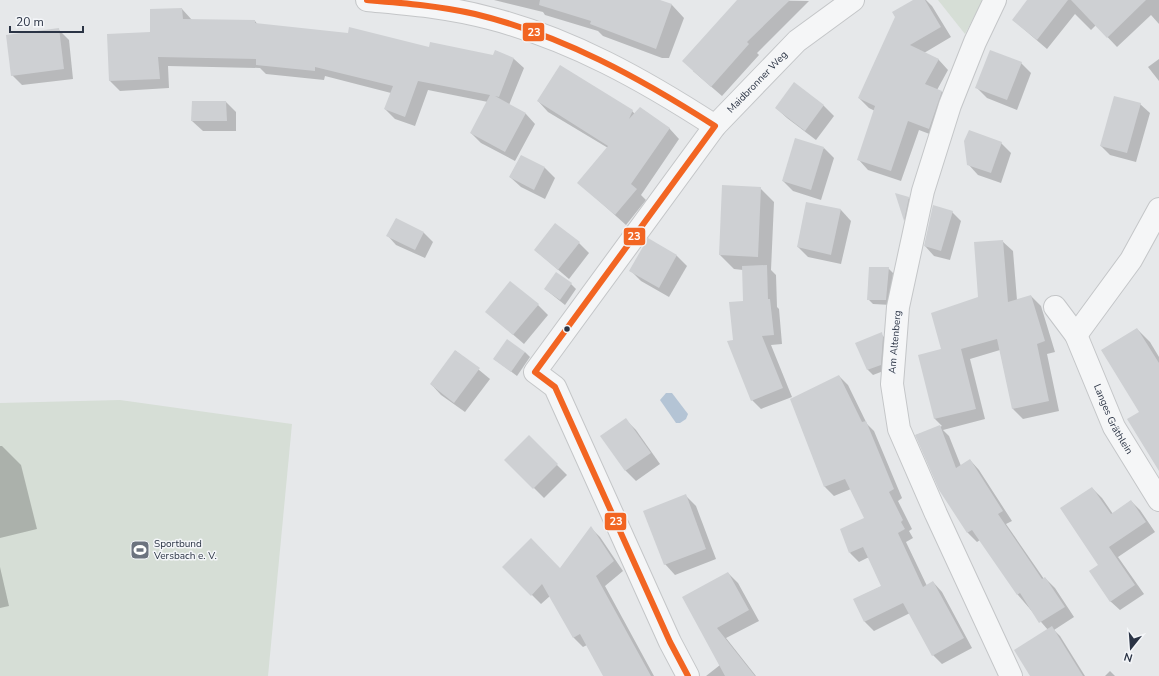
<svg xmlns="http://www.w3.org/2000/svg" width="1159" height="676" font-family="'Nunito Sans',sans-serif">
	<rect width="100%" height="100%" fill="#e6e8ea"/>
	<g fill="#d6ded6">
		<path d="M 938,0 L 983,0 L 965,34 Z"/>
		<path d="M 120,400 L 292,424 L 268,676 L 0,676 L 0,403 Z"/>
	</g>
	<path fill="#b4c4d5" d="M 666,393 L 672,393 L 688,414 L 686,419 L 680,423 L 676,423 L 660,400 Z"/>
	<g fill="#0003">
		<path d="M 494,0 L 658,0 L 672,5 L 684,18 L 669,58 L 662,58 L 603,36 L 598,31 L 545,15 L 543,12 Z"/>
		<path d="M 738,0 L 809,1 L 757,53 L 759,55 L 722,96 L 693,71 Z"/>
		<path d="M 915,0 L 926,0 L 932,6 L 951,37 L 924,53 L 938,59 L 948,70 L 937,90 L 942,92 L 952,102 L 940,138 L 919,130 L 901,181 L 868,170 L 858,159 L 875,111 L 869,108 L 859,98 Z"/>
		<path d="M 1029,0 L 1159,0 L 1159,24 L 1151,15 L 1117,47 L 1096,25 L 1091,30 L 1075,14 L 1047,49 L 1013,20 Z"/>
		<path d="M 182,9 L 192,20 L 255,21 L 258,25 L 429,48 L 494,56 L 496,51 L 514,59 L 524,68 L 509,105 L 526,114 L 535,124 L 515,161 L 481,143 L 471,133 L 488,102 L 428,90 L 415,126 L 395,119 L 385,109 L 391,93 L 325,76 L 324,80 L 266,74 L 260,68 L 168,66 L 169,88 L 120,91 L 110,81 L 108,35 L 151,33 Z"/>
		<path d="M 58,29 L 69,40 L 73,79 L 22,85 L 12,75 Z"/>
		<path d="M 1159,59 L 1159,81 L 1148,67 Z"/>
		<path d="M 1021,63 L 1031,73 L 1017,110 L 987,98 L 976,87 Z"/>
		<path d="M 795,84 L 824,106 L 834,116 L 816,140 L 787,118 L 776,108 Z"/>
		<path d="M 538,101 L 632,111 L 635,114 L 669,128 L 679,139 L 641,195 L 646,200 L 626,225 L 579,183 L 608,148 L 548,112 Z"/>
		<path d="M 226,102 L 236,112 L 236,131 L 203,131 L 192,121 Z"/>
		<path d="M 1140,104 L 1150,113 L 1136,162 L 1110,155 L 1101,146 Z"/>
		<path d="M 1001,143 L 1011,153 L 1001,183 L 978,175 L 968,164 Z"/>
		<path d="M 824,148 L 834,158 L 821,200 L 793,191 L 783,181 Z"/>
		<path d="M 521,156 L 545,168 L 555,178 L 545,199 L 521,187 L 510,177 Z"/>
		<path d="M 760,188 L 774,202 L 771,270 L 776,275 L 777,307 L 779,309 L 782,344 L 771,345 L 792,397 L 761,409 L 752,400 L 734,340 L 745,302 L 743,270 L 734,269 L 720,255 Z"/>
		<path d="M 897,195 L 908,198 L 919,208 L 914,230 L 905,221 Z"/>
		<path d="M 807,203 L 841,210 L 851,221 L 841,264 L 808,257 L 798,247 Z"/>
		<path d="M 952,212 L 961,221 L 950,260 L 934,256 L 925,246 Z"/>
		<path d="M 396,219 L 424,233 L 433,242 L 425,258 L 396,245 L 388,236 Z"/>
		<path d="M 649,240 L 677,256 L 687,266 L 669,297 L 641,281 L 631,271 Z"/>
		<path d="M 1002,241 L 1013,251 L 1017,300 L 1031,296 L 1041,306 L 1055,352 L 1047,354 L 1059,411 L 1023,419 L 1013,409 L 1000,350 L 970,359 L 985,419 L 943,430 L 949,436 L 961,466 L 970,460 L 979,470 L 1012,521 L 1006,524 L 1044,579 L 1045,578 L 1055,588 L 1074,617 L 1054,630 L 1060,636 L 1085,676 L 1031,676 L 1048,630 L 1018,595 L 980,540 L 977,542 L 968,533 L 940,490 L 916,435 L 942,426 L 935,419 L 919,356 L 943,350 L 980,298 Z"/>
		<path d="M 579,243 L 589,253 L 569,279 L 535,250 Z"/>
		<path d="M 888,268 L 893,273 L 891,305 L 873,304 L 868,299 Z"/>
		<path d="M 571,284 L 576,289 L 565,305 L 545,289 Z"/>
		<path d="M 538,305 L 548,315 L 524,344 L 487,312 Z"/>
		<path d="M 1137,329 L 1150,342 L 1159,357 L 1159,469 L 1141,412 Z"/>
		<path d="M 881,334 L 886,339 L 886,370 L 873,375 L 868,370 L 857,343 Z"/>
		<path d="M 456,351 L 490,379 L 465,412 L 441,395 L 431,384 Z"/>
		<path d="M 525,352 L 530,357 L 517,376 L 494,359 Z"/>
		<path d="M 839,376 L 848,385 L 867,424 L 874,431 L 902,498 L 898,501 L 912,529 L 909,531 L 913,538 L 906,542 L 927,586 L 933,582 L 942,592 L 972,648 L 942,664 L 933,655 L 910,613 L 874,631 L 865,622 L 855,599 L 882,586 L 869,557 L 859,562 L 850,553 L 865,518 L 851,489 L 834,496 L 825,487 L 792,400 Z"/>
		<path d="M 626,420 L 636,430 L 660,464 L 636,481 L 626,471 L 602,436 Z"/>
		<path d="M 529,437 L 567,475 L 544,498 L 506,460 Z"/>
		<path d="M 0,446 L 2,446 L 21,465 L 37,529 L 0,538 Z"/>
		<path d="M 1092,488 L 1102,498 L 1113,514 L 1131,501 L 1140,510 L 1155,532 L 1118,557 L 1144,594 L 1120,610 L 1110,601 L 1100,566 Z"/>
		<path d="M 685,495 L 696,506 L 716,559 L 675,575 L 665,564 Z"/>
		<path d="M 591,528 L 600,537 L 623,571 L 605,586 L 654,676 L 604,676 L 587,645 L 583,647 L 574,638 L 550,596 L 541,604 L 504,567 L 560,569 Z"/>
		<path d="M 0,567 L 9,606 L 0,608 Z"/>
		<path d="M 728,573 L 738,583 L 759,621 L 726,638 L 756,676 L 706,676 L 720,665 L 684,597 Z"/>
		<path d="M 1110,671 L 1115,676 L 1105,676 Z"/>
	</g>
	<g fill="#ced0d3">
		<path d="M 540,0 L 660,0 L 672,4 L 656,49 L 590,24 L 591,21 L 539,5 Z"/>
		<path d="M 737,0 L 790,0 L 747,42 L 749,44 L 711,87 L 682,61 Z"/>
		<path d="M 913,0 L 925,0 L 941,27 L 910,45 L 939,59 L 925,84 L 942,91 L 929,129 L 908,121 L 891,171 L 857,160 L 875,106 L 858,98 L 895,17 L 892,12 Z"/>
		<path d="M 1027,0 L 1068,0 L 1037,40 L 1012,20 Z"/>
		<path d="M 1071,0 L 1146,0 L 1107,38 Z"/>
		<path d="M 182,8 L 183,19 L 255,20 L 255,23 L 348,33 L 349,27 L 429,47 L 430,42 L 493,55 L 495,50 L 514,58 L 499,97 L 495,96 L 526,113 L 505,152 L 470,133 L 490,95 L 418,81 L 405,117 L 384,109 L 393,86 L 315,67 L 315,71 L 256,65 L 256,59 L 158,57 L 160,79 L 109,81 L 107,34 L 150,32 L 150,9 Z"/>
		<path d="M 59,28 L 64,69 L 11,76 L 6,35 Z"/>
		<path d="M 990,50 L 1022,62 L 1007,100 L 975,88 Z"/>
		<path d="M 560,65 L 633,110 L 629,119 L 640,107 L 670,128 L 631,184 L 637,189 L 615,215 L 577,183 L 608,146 L 537,101 Z"/>
		<path d="M 794,82 L 824,105 L 805,131 L 775,108 Z"/>
		<path d="M 1114,96 L 1141,103 L 1127,153 L 1100,146 Z"/>
		<path d="M 192,101 L 226,101 L 227,121 L 191,121 Z"/>
		<path d="M 969,130 L 1002,142 L 991,173 L 967,165 L 964,141 Z"/>
		<path d="M 795,138 L 824,147 L 811,190 L 782,181 Z"/>
		<path d="M 521,155 L 545,167 L 534,190 L 509,177 Z"/>
		<path d="M 722,185 L 761,187 L 758,257 L 719,255 Z"/>
		<path d="M 895,193 L 909,197 L 904,221 Z"/>
		<path d="M 806,202 L 841,209 L 831,255 L 797,247 Z"/>
		<path d="M 933,205 L 953,211 L 941,251 L 924,246 Z"/>
		<path d="M 396,218 L 424,232 L 415,250 L 386,236 Z"/>
		<path d="M 555,223 L 580,242 L 558,270 L 534,250 Z"/>
		<path d="M 648,238 L 677,255 L 659,288 L 629,271 Z"/>
		<path d="M 1003,240 L 1008,302 L 1031,295 L 1045,341 L 1037,344 L 1049,401 L 1012,409 L 997,339 L 961,349 L 976,409 L 934,419 L 918,355 L 941,349 L 931,313 L 978,297 L 974,242 Z"/>
		<path d="M 767,265 L 768,299 L 770,299 L 774,335 L 762,336 L 783,388 L 751,401 L 727,341 L 733,340 L 729,302 L 743,301 L 742,266 Z"/>
		<path d="M 869,267 L 889,267 L 886,300 L 867,300 Z"/>
		<path d="M 556,272 L 572,283 L 560,300 L 544,289 Z"/>
		<path d="M 510,281 L 539,304 L 513,335 L 485,312 Z"/>
		<path d="M 1137,328 L 1159,363 L 1159,471 L 1127,419 L 1139,412 L 1101,350 Z"/>
		<path d="M 882,332 L 883,337 L 881,365 L 867,370 L 855,343 Z"/>
		<path d="M 507,339 L 525,352 L 511,372 L 493,359 Z"/>
		<path d="M 455,350 L 480,368 L 454,403 L 430,384 Z"/>
		<path d="M 839,375 L 862,422 L 866,421 L 894,489 L 889,492 L 903,520 L 901,522 L 905,529 L 898,533 L 923,587 L 933,581 L 964,638 L 932,656 L 903,603 L 864,622 L 853,599 L 881,586 L 863,547 L 849,553 L 840,529 L 864,518 L 845,479 L 824,487 L 790,399 Z"/>
		<path d="M 626,418 L 651,453 L 625,471 L 600,436 Z"/>
		<path d="M 940,425 L 956,468 L 970,459 L 1003,511 L 998,514 L 1042,579 L 1045,577 L 1065,607 L 1039,623 L 1020,593 L 1017,595 L 972,530 L 967,533 L 939,490 L 915,435 Z"/>
		<path d="M 529,435 L 558,464 L 533,489 L 504,460 Z"/>
		<path d="M 1092,487 L 1111,514 L 1131,500 L 1146,522 L 1109,547 L 1135,585 L 1110,602 L 1089,571 L 1098,565 L 1060,508 Z"/>
		<path d="M 686,494 L 706,549 L 664,565 L 643,511 Z"/>
		<path d="M 591,526 L 614,561 L 596,576 L 651,676 L 603,676 L 580,634 L 573,638 L 542,584 L 531,596 L 502,567 L 531,538 L 560,568 Z"/>
		<path d="M 728,572 L 749,610 L 717,628 L 755,676 L 725,676 L 682,597 Z"/>
		<path d="M 1052,626 L 1083,676 L 1030,676 L 1014,650 Z"/>
	</g>
	<g fill="none" stroke-linecap="round" stroke-linejoin="round">
		<defs>
			<g id="street">
				<path d="M 367,0 C 408,4 449,7 489,18 C 571,39 644,80 715,126"/>
				<path d="M 995,0 L 975,42 L 950,105 L 923,191 L 898,307 L 892,384 L 899,429 L 936,514 L 1011,676"/>
				<path id="s1" d="M 1055,307 L 1076,335 L 1114,427 L 1159,500"/>
				<path d="M 1076,335 L 1131,260 L 1159,209"/>
				<path id="s2" d="M 688,676 L 670,642 L 555,387 L 535,372 L 715,126 L 797,41 L 853,0"/>
			</g>
		</defs>
		<use href="#street" stroke="#c4c6c8" stroke-width="24"/>
		<use href="#street" stroke="#f5f6f7" stroke-width="22"/>
		<defs>
			<path id="bus-1" d="M 367,0 C 403,3 440,6 475,14 C 562,35 640,78 715,126 L 535,372 L 555,387 L 670,642 L 688,676"/>
		</defs>
		<use href="#bus-1" stroke="#f4f6f9" stroke-width="9"/>
		<use href="#bus-1" stroke="#f26522" stroke-width="6"/>
	</g>
	<defs>
		<symbol id="stadium-square" viewBox="-11 -11 22 22"><rect x="-9" y="-9" width="18" height="18" rx="4" fill="#6c737f" stroke="#f4f6f9"/><path d="M0-5a6.5 5 0 1 0 0 10a6.5 5 0 1 0 0-10ZM-3.5-1.8h7v3.6h-7Z" fill="#fff"/></symbol>
	</defs>
	<g fill-rule="evenodd">
		<use href="#stadium-square" x="129" y="539" width="22" height="22"/>
	</g>
	<circle fill="#2b3445" stroke="#f4f6f9" stroke-width="1.5" cx="567" cy="329" r="3.5"/>
	<g text-anchor="middle" dominant-baseline="central" stroke-width="3" stroke-linejoin="round" paint-order="stroke">
		<g font-size="10" fill="#2b3445" stroke="#f4f6f9">
			<text stroke="none"><textPath href="#s2" startOffset="709">Maidbronner Weg</textPath></text>
			<text transform="translate(895 342) rotate(-85)">Am Altenberg</text>
			<text stroke="none"><textPath href="#s1" startOffset="127">Langes Gräthlein</textPath></text>
		</g>
		<g font-size="10" fill="#2b3445" stroke="#f4f6f9" text-anchor="start">
			<text x="154" y="544">Sportbund<tspan x="154" dy="12">Versbach e. V.</tspan></text>
		</g>
	</g>
	<g stroke="#f4f6f9" stroke-width="1.5">
		<rect x="522" y="22" width="23" height="20" rx="4" fill="#f26522"/>
		<rect x="623" y="227" width="23" height="19" rx="4" fill="#f26522"/>
		<rect x="604" y="512" width="23" height="19" rx="4" fill="#f26522"/>
	</g>
	<g font-size="11" text-anchor="middle" font-weight="bold" fill="#fff">
		<text x="534" y="36">23</text>
		<text x="634" y="240">23</text>
		<text x="616" y="525">23</text>
	</g>
	<g transform="translate(1131 648) rotate(197)" stroke="#f4f6f9" stroke-width="3" paint-order="stroke">
	<path d="M0-3L7 15L0 10L-7 15Z" fill="#2b3445"/>
	<text y="-6" font-size="11" font-weight="bold" text-anchor="middle" fill="#2b3445">N</text>
	</g>
	<path d="M10 26v6h73v-6" fill="none" stroke="#2b3445" stroke-width="2"/>
	<text x="16" y="26" font-size="12" fill="#2b3445" stroke="#f4f6f9" stroke-width="3" paint-order="stroke">20 m</text>
</svg>
